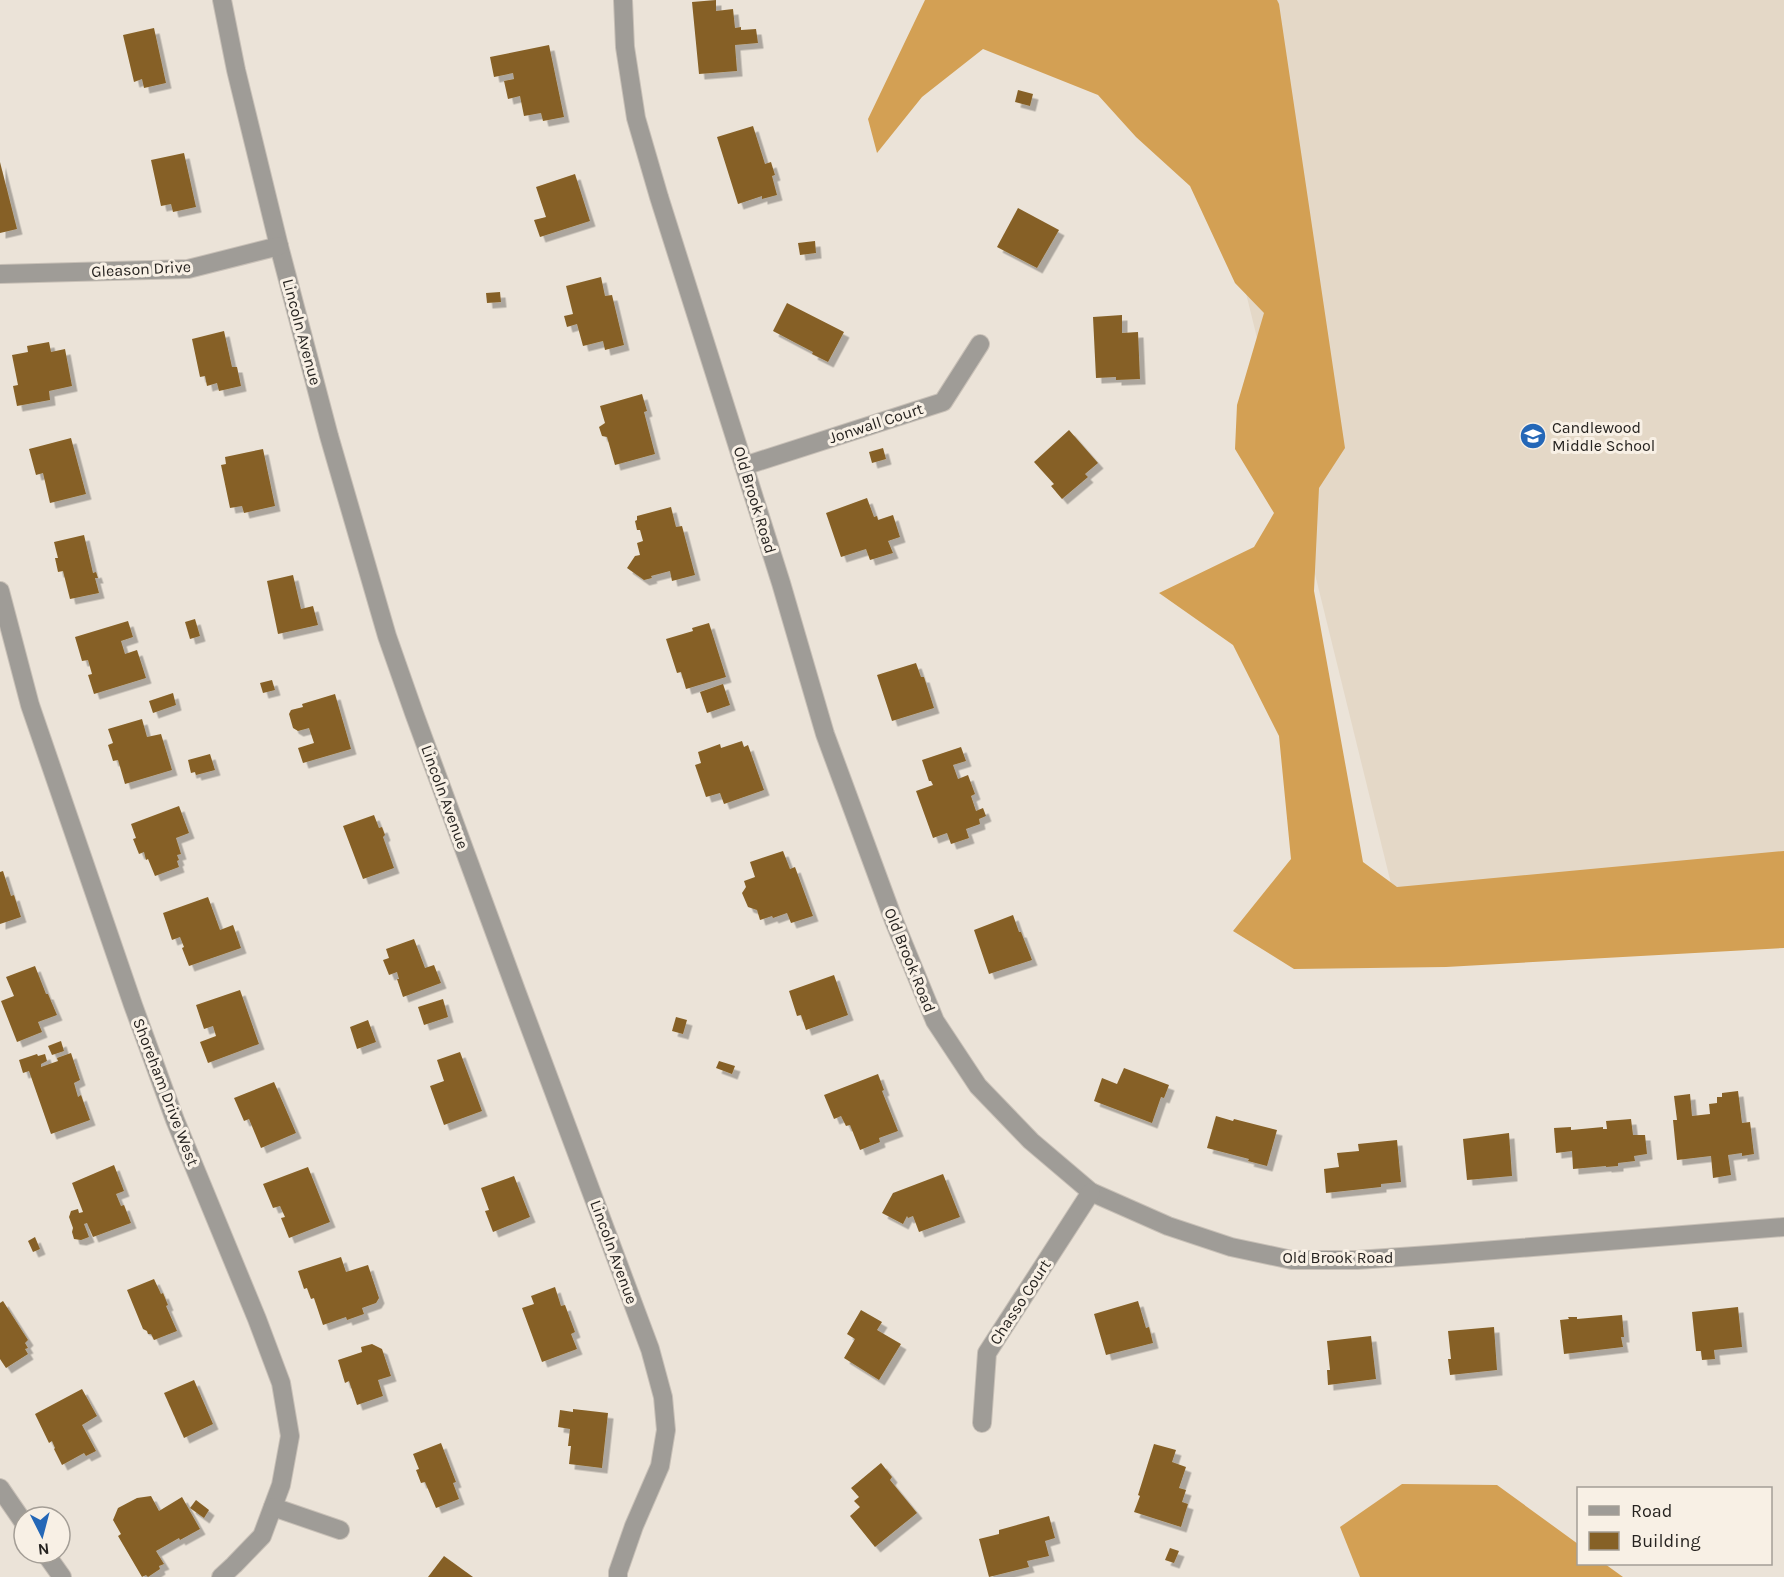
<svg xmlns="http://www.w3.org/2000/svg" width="1784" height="1577" font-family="Karla,sans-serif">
	<defs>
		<filter id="shadow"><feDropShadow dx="5.5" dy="5.5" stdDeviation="0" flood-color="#0004"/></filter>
	</defs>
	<rect width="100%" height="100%" fill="#ebe3d8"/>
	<path fill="#e4d8c7" d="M 1174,0 L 1784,0 L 1784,872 L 1397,908 Z"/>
	<g fill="#d3a054">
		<path d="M 925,0 L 1277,0 L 1279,4 L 1345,448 L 1319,488 L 1314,591 L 1363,862 L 1397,887 L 1784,851 L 1784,948 L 1446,967 L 1294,969 L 1233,931 L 1291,859 L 1279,736 L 1233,645 L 1159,593 L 1254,547 L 1274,513 L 1235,449 L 1237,405 L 1264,313 L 1235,283 L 1190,186 L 1136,137 L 1098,95 L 983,49 L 922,97 L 877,153 L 868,119 Z"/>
		<path d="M 1402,1484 L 1497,1485 L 1578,1544 L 1578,1564 L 1605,1564 L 1623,1577 L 1360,1577 L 1340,1527 Z"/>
	</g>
	<g fill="#866126" filter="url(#shadow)">
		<path d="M 716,0 L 716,11 L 733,9 L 735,28 L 741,27 L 741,30 L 756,29 L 758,43 L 735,45 L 737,71 L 699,74 L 692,2 Z"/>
		<path d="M 154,28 L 166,83 L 144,88 L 142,79 L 134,82 L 123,35 Z"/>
		<path d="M 549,45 L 564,117 L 543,121 L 541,113 L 524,116 L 520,96 L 508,99 L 504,81 L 514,79 L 513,73 L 494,77 L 490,57 Z"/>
		<path d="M 1018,90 L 1033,94 L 1030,106 L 1015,102 Z"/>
		<path d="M 753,126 L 765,164 L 771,162 L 775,175 L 772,176 L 777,195 L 762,199 L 762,196 L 738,204 L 717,137 Z"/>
		<path d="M 184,153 L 196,207 L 173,212 L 171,204 L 161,206 L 151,160 Z"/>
		<path d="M 0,162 L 17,229 L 0,233 Z"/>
		<path d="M 575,174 L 590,221 L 540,237 L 534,220 L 546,217 L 536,187 Z"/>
		<path d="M 1018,208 L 1059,230 L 1037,268 L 997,247 Z"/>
		<path d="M 815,241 L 816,253 L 800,255 L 798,243 Z"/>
		<path d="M 601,277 L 605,296 L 612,295 L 624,345 L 605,350 L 603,341 L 583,346 L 577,324 L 567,327 L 564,316 L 573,314 L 566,286 Z"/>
		<path d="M 500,292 L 501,302 L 487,303 L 486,293 Z"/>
		<path d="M 787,303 L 844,332 L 828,362 L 812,354 L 813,352 L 773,331 Z"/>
		<path d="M 1122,315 L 1122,333 L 1138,332 L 1140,379 L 1116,380 L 1116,377 L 1096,378 L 1093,317 Z"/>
		<path d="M 224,331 L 232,367 L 237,367 L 241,386 L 219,391 L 217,383 L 207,386 L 205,376 L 200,377 L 192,339 Z"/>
		<path d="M 49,342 L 51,352 L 65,349 L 72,386 L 49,391 L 50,400 L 17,406 L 13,386 L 18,385 L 12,355 L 28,352 L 27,346 Z"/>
		<path d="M 642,394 L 647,411 L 644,412 L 655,454 L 615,465 L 607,437 L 602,436 L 599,427 L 605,423 L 600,406 Z"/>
		<path d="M 1069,430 L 1098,463 L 1085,474 L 1088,477 L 1062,499 L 1051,486 L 1054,484 L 1034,462 Z"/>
		<path d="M 71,438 L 86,494 L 50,503 L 43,473 L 36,475 L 29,449 Z"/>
		<path d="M 883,448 L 886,459 L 872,463 L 869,452 Z"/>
		<path d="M 263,449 L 275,506 L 244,513 L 242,506 L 230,508 L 221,465 L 226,464 L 225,457 Z"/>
		<path d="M 867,498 L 874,517 L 877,516 L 878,520 L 893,515 L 900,537 L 888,541 L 893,553 L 870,560 L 866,549 L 841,557 L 826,513 Z"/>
		<path d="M 671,507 L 676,527 L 682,526 L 695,575 L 672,581 L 670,571 L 651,576 L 652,578 L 644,580 L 627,568 L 635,556 L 640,555 L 637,543 L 643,541 L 640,530 L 637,530 L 635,521 L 637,520 L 637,516 Z"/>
		<path d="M 84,535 L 93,573 L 96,572 L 98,578 L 95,578 L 99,593 L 70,599 L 63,571 L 58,572 L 55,558 L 58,558 L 54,542 Z"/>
		<path d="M 293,575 L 301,609 L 313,606 L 318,625 L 278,634 L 267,581 Z"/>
		<path d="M 195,619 L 200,636 L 190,639 L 185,622 Z"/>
		<path d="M 128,621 L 133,637 L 121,641 L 125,654 L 137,650 L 146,678 L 94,694 L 88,675 L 92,674 L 88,660 L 82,661 L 75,637 Z"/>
		<path d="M 709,623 L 726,677 L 686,689 L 681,672 L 677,673 L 666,639 L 693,631 L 692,628 Z"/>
		<path d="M 916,663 L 921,677 L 924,677 L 934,708 L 892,721 L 877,675 Z"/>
		<path d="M 272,680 L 275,690 L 263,693 L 260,683 Z"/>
		<path d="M 723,684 L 730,705 L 707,713 L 700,692 Z"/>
		<path d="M 173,693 L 176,705 L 153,713 L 149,701 Z"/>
		<path d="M 335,694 L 351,749 L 303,763 L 298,748 L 314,743 L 309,728 L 298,731 L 293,728 L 289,714 L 291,710 L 303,707 L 302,704 Z"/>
		<path d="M 142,719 L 147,737 L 161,734 L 172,770 L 125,784 L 118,760 L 113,761 L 108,745 L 113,743 L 108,729 Z"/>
		<path d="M 742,741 L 744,747 L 748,745 L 764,790 L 724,804 L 720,793 L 706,797 L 695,765 L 701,763 L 698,752 L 720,744 L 721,748 Z"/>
		<path d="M 961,747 L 966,761 L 953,765 L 958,779 L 968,775 L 975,794 L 971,796 L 976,811 L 983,808 L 986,816 L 979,819 L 980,824 L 966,829 L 969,838 L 951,844 L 947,833 L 933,838 L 916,791 L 933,785 L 931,781 L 929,781 L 922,760 Z"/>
		<path d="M 210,754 L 215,770 L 196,775 L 195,772 L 191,773 L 188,760 Z"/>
		<path d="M 179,806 L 189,833 L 176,838 L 181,854 L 177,855 L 179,860 L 177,861 L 179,867 L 155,876 L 148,859 L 146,860 L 144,852 L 139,854 L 133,839 L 136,838 L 131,824 Z"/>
		<path d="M 374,815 L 379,828 L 382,827 L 385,835 L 383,837 L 394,868 L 363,879 L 343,826 Z"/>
		<path d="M 783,851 L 790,869 L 795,867 L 813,916 L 791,923 L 787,913 L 773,918 L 772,916 L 760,920 L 757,910 L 748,907 L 742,893 L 746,887 L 744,881 L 755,877 L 750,862 Z"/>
		<path d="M 3,871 L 11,896 L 14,895 L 21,917 L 0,924 L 0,872 Z"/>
		<path d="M 208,897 L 220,930 L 233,925 L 241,948 L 189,966 L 182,948 L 184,947 L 180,937 L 172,940 L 163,913 Z"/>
		<path d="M 1013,915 L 1019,932 L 1021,932 L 1032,960 L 989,974 L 974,930 Z"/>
		<path d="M 414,939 L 425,968 L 434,965 L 441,983 L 403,997 L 397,979 L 399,979 L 397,972 L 389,975 L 383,960 L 389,958 L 386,949 Z"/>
		<path d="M 35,966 L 46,994 L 48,994 L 57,1015 L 38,1022 L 42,1032 L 17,1042 L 1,1001 L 14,996 L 6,977 Z"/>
		<path d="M 834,975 L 848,1015 L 806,1030 L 801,1015 L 797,1016 L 789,991 Z"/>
		<path d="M 240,990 L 259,1044 L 208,1063 L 200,1042 L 216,1036 L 213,1026 L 204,1029 L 196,1005 Z"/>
		<path d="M 443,999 L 448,1017 L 424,1025 L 418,1007 Z"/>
		<path d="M 676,1017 L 687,1020 L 683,1034 L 672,1031 Z"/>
		<path d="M 368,1020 L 376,1042 L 357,1049 L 350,1027 Z"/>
		<path d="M 61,1041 L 64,1051 L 52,1055 L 48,1046 Z"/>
		<path d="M 460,1052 L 482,1111 L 444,1125 L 430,1086 L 444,1081 L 437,1060 Z"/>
		<path d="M 71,1053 L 80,1080 L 74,1083 L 78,1097 L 81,1095 L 90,1120 L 51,1134 L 29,1071 L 23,1073 L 19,1060 L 37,1054 L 38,1056 L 45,1054 L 47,1061 L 41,1064 L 41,1067 L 58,1061 L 57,1058 Z"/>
		<path d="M 719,1061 L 735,1066 L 732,1074 L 716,1068 Z"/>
		<path d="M 1124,1068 L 1169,1085 L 1164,1098 L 1161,1097 L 1152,1123 L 1094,1101 L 1102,1078 L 1117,1084 Z"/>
		<path d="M 878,1074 L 884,1090 L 882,1091 L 898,1131 L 879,1138 L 880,1142 L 860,1150 L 850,1125 L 846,1126 L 841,1116 L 834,1119 L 824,1095 Z"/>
		<path d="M 274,1082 L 296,1133 L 261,1148 L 249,1119 L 244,1121 L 234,1098 Z"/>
		<path d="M 1738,1091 L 1742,1123 L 1750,1122 L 1754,1154 L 1742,1156 L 1742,1153 L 1728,1155 L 1731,1175 L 1713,1178 L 1711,1156 L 1677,1160 L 1673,1120 L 1677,1120 L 1674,1096 L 1690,1094 L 1692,1116 L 1710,1114 L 1709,1104 L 1717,1103 L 1717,1097 L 1722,1097 L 1722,1093 Z"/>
		<path d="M 1216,1116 L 1233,1121 L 1234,1119 L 1277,1130 L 1267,1166 L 1248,1161 L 1249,1159 L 1207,1148 Z"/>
		<path d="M 1631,1119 L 1633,1135 L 1645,1135 L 1647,1154 L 1634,1156 L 1635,1161 L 1618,1163 L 1618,1166 L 1606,1167 L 1606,1166 L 1573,1169 L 1572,1151 L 1556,1153 L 1554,1128 L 1571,1127 L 1571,1130 L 1603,1127 L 1603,1129 L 1607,1129 L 1606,1121 Z"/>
		<path d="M 1509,1133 L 1512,1176 L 1467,1180 L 1463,1139 Z"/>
		<path d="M 1397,1140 L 1401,1182 L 1381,1184 L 1381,1187 L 1326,1193 L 1324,1169 L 1339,1167 L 1337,1153 L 1359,1151 L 1358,1144 Z"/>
		<path d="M 114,1165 L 124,1191 L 116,1194 L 121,1206 L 124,1205 L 131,1223 L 93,1237 L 87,1223 L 84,1224 L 89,1237 L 81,1240 L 74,1239 L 72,1232 L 73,1228 L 69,1217 L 71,1211 L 78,1209 L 79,1213 L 83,1212 L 72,1183 Z"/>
		<path d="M 308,1167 L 330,1222 L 289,1238 L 281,1218 L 285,1217 L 280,1206 L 273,1208 L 263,1184 Z"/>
		<path d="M 943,1174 L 960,1217 L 919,1232 L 913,1216 L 908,1218 L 907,1216 L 903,1224 L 882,1213 L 893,1193 Z"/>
		<path d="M 514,1176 L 530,1217 L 493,1232 L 485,1211 L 489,1210 L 481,1188 Z"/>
		<path d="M 35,1237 L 40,1249 L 33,1252 L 28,1241 Z"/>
		<path d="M 341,1257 L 346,1272 L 368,1265 L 379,1298 L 376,1303 L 362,1308 L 364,1314 L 347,1320 L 346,1317 L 323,1325 L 314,1298 L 311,1299 L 307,1288 L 304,1289 L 298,1271 Z"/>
		<path d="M 154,1279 L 161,1294 L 163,1293 L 168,1305 L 166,1306 L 177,1331 L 154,1340 L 151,1334 L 148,1334 L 147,1331 L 143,1329 L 127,1290 Z"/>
		<path d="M 555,1287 L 561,1306 L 565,1305 L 575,1332 L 571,1334 L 577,1349 L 542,1362 L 522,1308 L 534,1304 L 531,1296 Z"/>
		<path d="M 3,1301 L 28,1340 L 25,1343 L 28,1348 L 25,1349 L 28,1354 L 6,1368 L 0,1359 L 0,1303 Z"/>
		<path d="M 1138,1301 L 1146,1328 L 1149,1327 L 1153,1343 L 1106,1355 L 1094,1314 Z"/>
		<path d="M 1738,1307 L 1742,1347 L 1714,1350 L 1715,1359 L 1702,1360 L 1701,1351 L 1696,1351 L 1692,1312 Z"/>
		<path d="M 861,1310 L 882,1322 L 877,1330 L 901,1344 L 879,1380 L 844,1358 L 855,1339 L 847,1334 Z"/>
		<path d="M 1622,1315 L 1624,1337 L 1621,1337 L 1623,1347 L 1564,1354 L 1560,1320 L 1569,1319 L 1568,1317 L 1577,1317 L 1577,1319 Z"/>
		<path d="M 1494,1327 L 1497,1370 L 1450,1375 L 1448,1359 L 1451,1359 L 1448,1331 Z"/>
		<path d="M 1371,1336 L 1376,1379 L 1328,1385 L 1327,1370 L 1330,1370 L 1327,1341 Z"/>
		<path d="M 372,1344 L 382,1349 L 391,1376 L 378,1380 L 383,1396 L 357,1405 L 349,1381 L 345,1383 L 338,1360 L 362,1352 L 361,1347 Z"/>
		<path d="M 194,1380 L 213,1424 L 184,1438 L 164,1393 Z"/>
		<path d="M 82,1389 L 97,1416 L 82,1425 L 96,1451 L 86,1456 L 84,1453 L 62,1465 L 54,1449 L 55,1448 L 52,1441 L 49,1443 L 35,1414 Z"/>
		<path d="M 573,1409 L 608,1413 L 602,1468 L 569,1464 L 571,1446 L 568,1446 L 570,1429 L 558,1427 L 560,1410 L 573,1412 Z"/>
		<path d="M 441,1443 L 456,1482 L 453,1483 L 459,1499 L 436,1508 L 425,1482 L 421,1483 L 416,1470 L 419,1469 L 413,1454 Z"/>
		<path d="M 1154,1444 L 1176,1450 L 1172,1462 L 1186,1467 L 1179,1488 L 1186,1490 L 1182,1502 L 1188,1504 L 1181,1527 L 1134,1512 L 1140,1496 L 1138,1495 Z"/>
		<path d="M 881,1463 L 892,1477 L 890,1480 L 917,1513 L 875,1547 L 850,1516 L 860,1507 L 854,1501 L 859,1497 L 851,1488 Z"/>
		<path d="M 151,1496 L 159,1511 L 182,1497 L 200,1529 L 180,1540 L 179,1538 L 156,1551 L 164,1564 L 159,1566 L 160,1569 L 148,1577 L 146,1575 L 142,1577 L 118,1536 L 121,1534 L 113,1520 L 118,1508 L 137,1498 Z"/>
		<path d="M 196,1500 L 209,1510 L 204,1518 L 190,1508 Z"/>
		<path d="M 1049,1516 L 1055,1538 L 1045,1541 L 1049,1556 L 1027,1561 L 1029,1567 L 989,1577 L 979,1539 L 999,1534 L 999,1530 Z"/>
		<path d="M 1170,1548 L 1179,1551 L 1174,1563 L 1165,1560 Z"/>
		<path d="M 444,1556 L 473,1577 L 428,1577 Z"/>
	</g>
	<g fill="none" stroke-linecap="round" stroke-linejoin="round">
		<defs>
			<g id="minor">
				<path d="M 222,0 L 236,70 L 279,246 L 329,436 L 387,636 L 414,713 L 517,993 L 650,1349 L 663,1397 L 666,1430 L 660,1466 L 634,1526 L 618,1572 L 618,1577"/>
				<path d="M 623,0 L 625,47 L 636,118 L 659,197 L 781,583 L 825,734 L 894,921 L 935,1021 L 978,1086 L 1031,1141 L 1091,1192 L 1168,1226 L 1231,1247 L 1292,1260 L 1357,1260 L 1444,1254 L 1784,1227"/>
				<path d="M 0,274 L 188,269 L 279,246"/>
				<path d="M 744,466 L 943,402 L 980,344"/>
				<path d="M 0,591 L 30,705 L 133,1005 L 175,1120 L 257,1319 L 281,1383 L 290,1436 L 281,1485 L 262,1536 L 234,1565 L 221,1577"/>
				<path d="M 982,1423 L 987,1353 L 1091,1192"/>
				<path d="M 0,1488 L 24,1523"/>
				<path d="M 273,1507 L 340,1530"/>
				<path d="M 45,1553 L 62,1577"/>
			</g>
		</defs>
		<use href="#minor" stroke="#c8c0b7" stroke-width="20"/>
		<use href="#minor" stroke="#9f9c97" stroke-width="18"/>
	</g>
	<defs>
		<symbol id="school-disc" viewBox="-11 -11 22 22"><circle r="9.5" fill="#2467b7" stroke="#f8f0e5"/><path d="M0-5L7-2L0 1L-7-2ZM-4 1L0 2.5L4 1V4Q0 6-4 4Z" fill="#fff"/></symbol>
	</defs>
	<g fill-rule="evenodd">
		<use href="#school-disc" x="1518" y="421" width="30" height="30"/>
	</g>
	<g text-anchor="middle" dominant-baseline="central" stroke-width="6" stroke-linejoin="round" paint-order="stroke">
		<g font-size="16" fill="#262320" stroke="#f8f0e5">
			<text transform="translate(141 269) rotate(-3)">Gleason Drive</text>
			<text transform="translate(302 332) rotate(75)">Lincoln Avenue</text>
			<text transform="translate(876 423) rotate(-18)">Jonwall Court</text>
			<text transform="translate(755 500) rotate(73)">Old Brook Road</text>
			<text transform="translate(445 797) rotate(70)">Lincoln Avenue</text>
			<text transform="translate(910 960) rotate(68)">Old Brook Road</text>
			<text transform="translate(166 1092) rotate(69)">Shoreham Drive West</text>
			<text transform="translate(614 1252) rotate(70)">Lincoln Avenue</text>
			<text x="1338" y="1257">Old Brook Road</text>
			<text transform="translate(1020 1302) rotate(-57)">Chasso Court</text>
		</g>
		<g font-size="16" fill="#262320" stroke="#f8f0e5" text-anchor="start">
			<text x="1552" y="427">Candlewood<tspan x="1552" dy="18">Middle School</tspan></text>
		</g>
	</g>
	<rect x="1577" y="1487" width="195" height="78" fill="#f8f0e5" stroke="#a49e96" stroke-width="1.5"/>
	<rect x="1589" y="1506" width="30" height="9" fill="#9f9c97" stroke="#a49e96" stroke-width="1.5"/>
	<text x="1631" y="1517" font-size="18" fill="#262320">Road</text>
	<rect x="1589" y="1532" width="30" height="18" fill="#866126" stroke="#a49e96" stroke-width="1.5"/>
	<text x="1631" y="1547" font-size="18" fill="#262320">Building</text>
	<g transform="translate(42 1535) rotate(174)"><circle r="28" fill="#f8f0e5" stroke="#a49e96" stroke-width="1.5"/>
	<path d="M0-4.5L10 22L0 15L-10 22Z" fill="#2467b7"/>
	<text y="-9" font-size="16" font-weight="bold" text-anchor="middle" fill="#262320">N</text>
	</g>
</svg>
